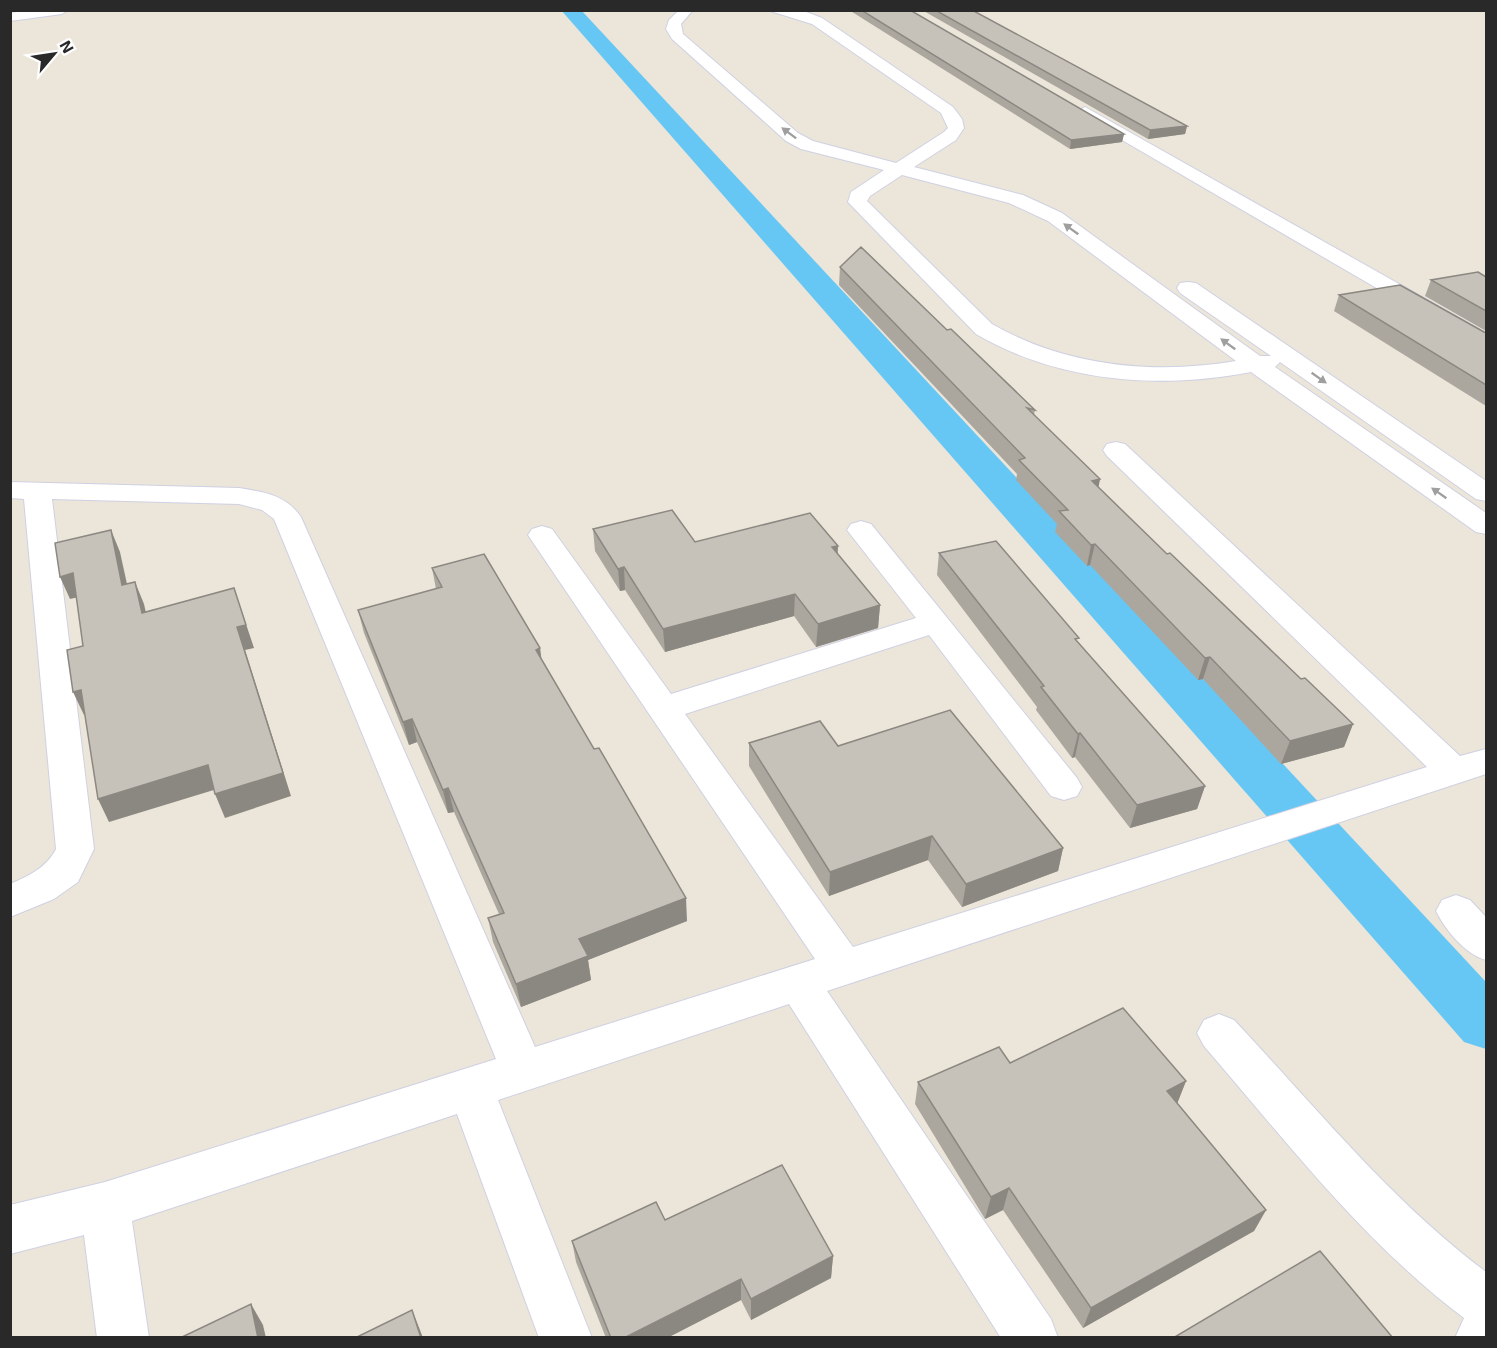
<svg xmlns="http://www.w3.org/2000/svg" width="1497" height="1348" font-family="'Exo 2',sans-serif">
	<rect width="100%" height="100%" fill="#ece5d9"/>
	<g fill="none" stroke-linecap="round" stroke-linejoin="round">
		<path fill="#66c7f4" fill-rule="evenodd" d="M 561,10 L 581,10 L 1486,982 L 1486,1049 L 1464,1042 Z"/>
		<defs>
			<g id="minor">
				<path d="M 29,10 L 68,10 L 62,14 L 10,21 L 10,13 Z"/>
				<path d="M 679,10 L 693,10 L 681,24 L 683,34 L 798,133 L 813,141 L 896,163 L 944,132 L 948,128 L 941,113 L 812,24 L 767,10 L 801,10 L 822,18 L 953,107 L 962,119 L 964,128 L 956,140 L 914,167 L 1023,195 L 1062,213 L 1260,356 L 1271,356 L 1180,293 L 1177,288 L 1180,283 L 1188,282 L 1196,283 L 1486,481 L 1486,501 L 1476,499 L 1280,362 L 1275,367 L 1486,513 L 1486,534 L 1476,532 L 1251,372 C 1159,390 1058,382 976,334 L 848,202 L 851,192 L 884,170 L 801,149 L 786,141 L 672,39 L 666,29 L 669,20 ZM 902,175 L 1009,203 L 1048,221 L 1236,361 C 1153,375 1065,366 992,324 L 867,201 L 870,196 Z"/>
				<path d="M 1085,107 L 1486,333 L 1486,349 L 1478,347 L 1079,115 L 1077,112 Z"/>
				<path d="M 1116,442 L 1125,444 L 1460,756 L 1486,749 L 1486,774 L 827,991 L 1051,1319 L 1058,1338 L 1001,1338 L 789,1004 L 498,1100 L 592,1338 L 539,1338 L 457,1114 L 132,1221 L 149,1338 L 97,1338 L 84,1235 L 10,1254 L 10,1205 L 105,1182 L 496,1059 L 274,519 L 262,510 L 239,504 L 52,499 L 94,849 L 78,882 L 54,899 L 10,917 L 10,884 C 29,876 47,867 56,849 L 24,499 L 10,498 L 10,482 L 239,488 C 264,492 286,495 301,517 L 535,1047 L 815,959 L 528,535 L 532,529 L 542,526 L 552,529 L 671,694 L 916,618 L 847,530 L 851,524 L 861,521 L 871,524 L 1077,778 L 1082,787 L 1077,796 L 1064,800 L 1051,796 L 929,635 L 685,714 L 853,947 L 1427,767 L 1107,456 L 1103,450 L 1107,444 Z"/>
				<path d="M 1456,895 L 1470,900 L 1486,917 L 1486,960 C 1465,954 1446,931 1436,911 L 1442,900 Z"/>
				<path d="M 1219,1014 L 1234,1020 C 1315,1106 1391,1201 1486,1272 L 1486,1338 L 1455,1338 L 1464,1318 C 1363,1242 1286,1141 1204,1046 L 1197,1033 L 1204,1020 Z"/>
			</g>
		</defs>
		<use href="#minor" stroke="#cfd1e3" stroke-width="2"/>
		<use href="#minor" fill="#fff" fill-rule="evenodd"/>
	</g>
	<g fill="#aba79f">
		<path d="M 849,10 L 910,10 L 1124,134 L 1122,142 L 1070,149 Z"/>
		<path d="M 922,10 L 972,10 L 1187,126 L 1185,134 L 1148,139 Z"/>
		<path d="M 840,267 L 947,330 L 1035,410 L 1034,415 L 1100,479 L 1098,487 L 1167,554 L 1301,679 L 1353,724 L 1344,747 L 1281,764 L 1203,679 L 1198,680 L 1090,565 L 1087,566 L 1055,532 L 1057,524 L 1016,480 L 1017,474 L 839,285 Z"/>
		<path d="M 1486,277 L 1486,331 L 1425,296 L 1431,280 Z"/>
		<path d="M 1339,295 L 1486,333 L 1486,406 L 1334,311 Z"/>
		<path d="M 593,529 L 695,542 L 838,555 L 880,605 L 878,628 L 816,647 L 794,616 L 665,652 L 625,590 L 620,591 L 595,551 Z"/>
		<path d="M 939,553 L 1078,642 L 1205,786 L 1197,809 L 1130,828 L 1075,757 L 1072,758 L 1036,710 L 1037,707 L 937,575 Z"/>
		<path d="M 432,568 L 540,648 L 541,660 L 687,921 L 588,960 L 591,980 L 521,1007 L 493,942 L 488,918 L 499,914 L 454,812 L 448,813 L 417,742 L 409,745 L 364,633 L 358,610 L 436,589 Z"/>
		<path d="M 749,743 L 838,746 L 1063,848 L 1058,871 L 962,907 L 928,860 L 829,896 L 749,766 Z"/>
		<path d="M 1010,1063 L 1186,1081 L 1177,1103 L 1266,1210 L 1254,1231 L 1083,1328 L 1003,1210 L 985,1219 L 915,1104 L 918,1082 Z"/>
		<path d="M 665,1220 L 833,1256 L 831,1278 L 751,1320 L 741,1300 L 667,1338 L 606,1338 L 576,1262 L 572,1241 Z"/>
	</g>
	<g fill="#8b8882">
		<path d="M 1187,126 L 1185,134 L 1148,139 L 1150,130 Z"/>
		<path d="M 1124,134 L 1122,142 L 1070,149 L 1071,140 Z"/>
		<path d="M 1100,479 L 1096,500 L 1092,481 Z"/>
		<path d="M 111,530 L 120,552 L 132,607 L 122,585 Z"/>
		<path d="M 1095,544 L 1090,565 L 1087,566 L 1091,545 Z"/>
		<path d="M 838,546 L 837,568 L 832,547 Z"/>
		<path d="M 624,567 L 625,590 L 620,591 L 618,569 Z"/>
		<path d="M 73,573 L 83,596 L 70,599 L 60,577 Z"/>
		<path d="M 135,582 L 144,604 L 151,635 L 142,613 Z"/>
		<path d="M 234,588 L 254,648 L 245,650 L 291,796 L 225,818 L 215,794 L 237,627 Z"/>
		<path d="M 795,594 L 794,616 L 665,652 L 663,629 Z"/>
		<path d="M 880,605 L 878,628 L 816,647 L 818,624 Z"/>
		<path d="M 540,648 L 543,671 L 536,650 Z"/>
		<path d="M 1210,657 L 1203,679 L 1198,680 L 1205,658 Z"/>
		<path d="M 81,690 L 92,713 L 84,715 L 73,692 Z"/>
		<path d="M 412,719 L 417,742 L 409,745 L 403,722 Z"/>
		<path d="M 1353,724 L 1344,747 L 1281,764 L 1290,741 Z"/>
		<path d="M 1080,733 L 1075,757 L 1072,758 L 1078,734 Z"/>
		<path d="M 208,765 L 217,789 L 109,822 L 98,799 Z"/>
		<path d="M 1205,786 L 1197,809 L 1130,828 L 1137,805 Z"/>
		<path d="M 448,788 L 454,812 L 448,813 L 443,790 Z"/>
		<path d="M 932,836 L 928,860 L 829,896 L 830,872 Z"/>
		<path d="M 1063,848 L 1058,871 L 962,907 L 966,884 Z"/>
		<path d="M 686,898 L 687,921 L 588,960 L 591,980 L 521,1007 L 516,984 L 579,939 Z"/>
		<path d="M 1186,1081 L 1177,1104 L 1167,1091 Z"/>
		<path d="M 1009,1188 L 1003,1210 L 985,1219 L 991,1197 Z"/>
		<path d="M 1266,1210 L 1254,1231 L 1083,1328 L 1091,1308 Z"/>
		<path d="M 833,1256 L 831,1278 L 751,1320 L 751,1299 Z"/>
		<path d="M 741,1279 L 741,1300 L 667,1338 L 624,1338 Z"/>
		<path d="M 251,1304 L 263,1325 L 266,1338 L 258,1338 Z"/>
		<path d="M 412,1310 L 420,1330 L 423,1338 L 421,1338 Z"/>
	</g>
	<g fill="#c7c2b9" stroke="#8b8882" stroke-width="1.5">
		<path d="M 861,10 L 910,10 L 1124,134 L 1071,140 Z"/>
		<path d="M 935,10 L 972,10 L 1187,126 L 1150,130 Z"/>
		<path d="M 861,247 L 947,330 L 951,329 L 1035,410 L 1027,408 L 1100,479 L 1092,481 L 1167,554 L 1170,553 L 1301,679 L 1305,678 L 1353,724 L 1290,741 L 1210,657 L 1205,658 L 1095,544 L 1091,545 L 1059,511 L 1068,510 L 1019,460 L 1025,458 L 840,267 Z"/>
		<path d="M 1478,272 L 1486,277 L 1486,311 L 1431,280 Z"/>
		<path d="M 1400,285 L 1484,332 L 1486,333 L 1486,385 L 1339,295 Z"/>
		<path d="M 672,510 L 695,542 L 810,513 L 838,546 L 832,547 L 880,605 L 818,624 L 795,594 L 663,629 L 624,567 L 618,569 L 593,529 Z"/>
		<path d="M 111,530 L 122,585 L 135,582 L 142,613 L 234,588 L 246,625 L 237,627 L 283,773 L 215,794 L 208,765 L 98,799 L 81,690 L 73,692 L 67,650 L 83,646 L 73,573 L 60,577 L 55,543 Z"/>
		<path d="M 996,541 L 1079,638 L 1075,639 L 1205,786 L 1137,805 L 1080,733 L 1078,734 L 1041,687 L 1044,686 L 939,553 Z"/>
		<path d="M 484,554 L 540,648 L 536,650 L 594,749 L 599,748 L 686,898 L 579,939 L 588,956 L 516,984 L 488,918 L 504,913 L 448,788 L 443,790 L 412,719 L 403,722 L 358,610 L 442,587 L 432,568 Z"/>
		<path d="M 950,710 L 1063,848 L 966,884 L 932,836 L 830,872 L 749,743 L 820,721 L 838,746 Z"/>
		<path d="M 1123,1008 L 1186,1081 L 1167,1091 L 1266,1210 L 1091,1308 L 1009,1188 L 991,1197 L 918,1082 L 999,1047 L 1010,1063 Z"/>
		<path d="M 782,1165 L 833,1256 L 751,1299 L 741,1279 L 624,1338 L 611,1338 L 572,1241 L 656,1202 L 665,1220 Z"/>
		<path d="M 1320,1251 L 1393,1338 L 1173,1338 Z"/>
		<path d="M 251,1304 L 258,1338 L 180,1338 Z"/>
		<path d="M 412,1310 L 421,1338 L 355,1338 Z"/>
	</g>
	<defs><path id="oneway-solid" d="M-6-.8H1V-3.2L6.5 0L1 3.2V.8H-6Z" transform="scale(1.5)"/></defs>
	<g fill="#9f9f9f">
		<use href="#oneway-solid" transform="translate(789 133) rotate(-143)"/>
		<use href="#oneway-solid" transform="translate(1071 229) rotate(-144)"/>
		<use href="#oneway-solid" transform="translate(1228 344) rotate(-144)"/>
		<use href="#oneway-solid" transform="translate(1319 378) rotate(35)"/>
		<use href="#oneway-solid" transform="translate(1439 493) rotate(-145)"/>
	</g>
	<rect width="1497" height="1348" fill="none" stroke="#292929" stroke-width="24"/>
	<g transform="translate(54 54) rotate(61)" stroke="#ffffff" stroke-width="4.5" paint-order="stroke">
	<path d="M0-4.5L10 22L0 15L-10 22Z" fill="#292929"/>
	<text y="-9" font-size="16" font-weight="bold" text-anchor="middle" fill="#292929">N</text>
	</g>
</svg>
